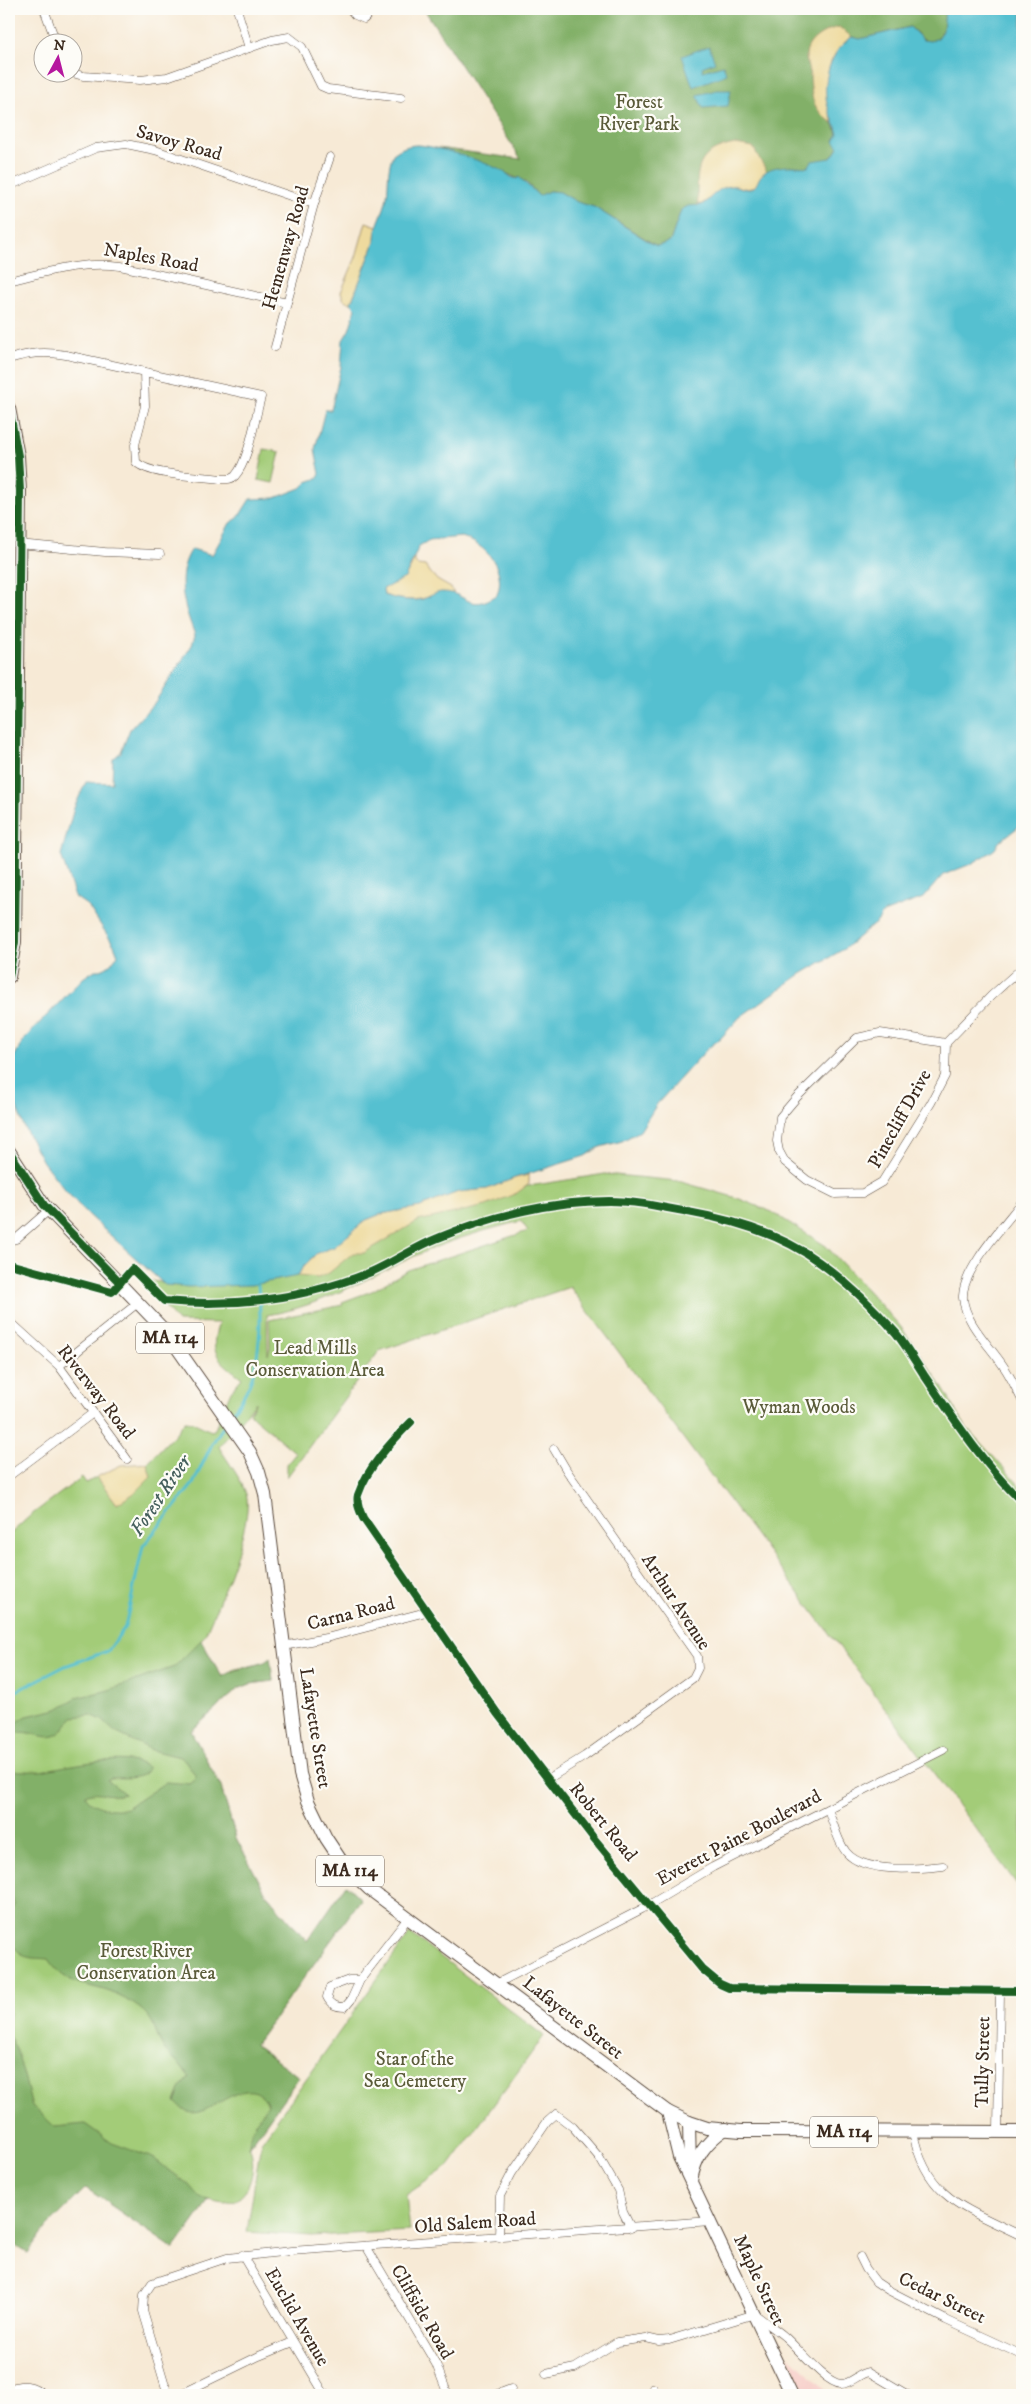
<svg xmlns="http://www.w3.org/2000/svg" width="1031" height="2404" font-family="'IM FELL DW Pica',serif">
	<rect width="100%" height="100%" fill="#fdfcf7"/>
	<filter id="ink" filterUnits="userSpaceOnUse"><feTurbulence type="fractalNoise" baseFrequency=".02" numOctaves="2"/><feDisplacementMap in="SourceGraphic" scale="10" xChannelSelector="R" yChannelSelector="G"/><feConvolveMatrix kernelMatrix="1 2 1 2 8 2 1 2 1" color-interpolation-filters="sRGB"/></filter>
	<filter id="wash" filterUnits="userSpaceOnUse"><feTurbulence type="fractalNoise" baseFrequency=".0096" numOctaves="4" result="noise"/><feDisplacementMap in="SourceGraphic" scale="20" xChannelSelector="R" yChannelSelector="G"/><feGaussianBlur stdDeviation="1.12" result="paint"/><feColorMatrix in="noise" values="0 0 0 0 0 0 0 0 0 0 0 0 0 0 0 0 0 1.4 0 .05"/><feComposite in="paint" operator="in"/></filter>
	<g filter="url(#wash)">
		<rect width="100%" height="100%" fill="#f7ead6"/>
		<path fill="#f7d0ca" d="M 788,2355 L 832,2395 L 807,2395 Z"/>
		<g fill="#a3cc78" stroke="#6f7b4b" fill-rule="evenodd">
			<path d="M 264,449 L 280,452 L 273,483 L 258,480 Z"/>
			<path d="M 605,1174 L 678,1181 L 737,1198 L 772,1212 L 826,1246 L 900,1326 L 936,1377 L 966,1427 L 1022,1488 L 1022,1891 L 570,1287 L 379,1351 L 287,1477 L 287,1464 L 296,1453 L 253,1417 L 250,1412 L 256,1402 L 219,1447 C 228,1462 241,1478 246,1494 C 255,1521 217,1607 205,1635 L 201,1640 L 222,1677 L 235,1669 L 264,1663 L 270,1658 L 273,1681 L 250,1684 L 238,1689 L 191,1731 L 221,1787 L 236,1838 L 266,1894 L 307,1941 L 346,1885 L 361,1899 L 255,2045 L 299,2077 L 249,2146 C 258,2165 251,2202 225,2203 C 220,2203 214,2201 209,2200 L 174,2249 L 86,2188 L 46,2228 L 28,2253 L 9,2242 L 9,1535 L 31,1515 L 82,1477 L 86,1483 L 97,1477 L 117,1504 L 150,1478 L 147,1463 L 175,1434 L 185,1421 C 195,1421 202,1428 212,1431 L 215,1429 L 231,1391 L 242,1378 C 220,1361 207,1354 219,1323 L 178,1322 L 142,1280 L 186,1285 L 368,1247 L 447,1206 L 485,1193 ZM 521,1221 L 528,1231 L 408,1270 L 372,1291 L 342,1302 L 343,1305 L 269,1320 L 270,1347 L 268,1355 L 267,1315 C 325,1306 374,1273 426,1251 C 457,1238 489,1229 521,1221 Z"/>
			<path d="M 410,1933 L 544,2036 L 449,2166 L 406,2195 L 410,2231 L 311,2236 L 247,2232 L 261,2142 Z"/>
		</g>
		<g fill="#82b068" stroke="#5e6d43">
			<path d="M 424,9 L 945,9 C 945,25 942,51 918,37 L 918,34 L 910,27 L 860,39 L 852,37 L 833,123 L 838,134 L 834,140 L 839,147 L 831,158 L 808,167 L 791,166 L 702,205 L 681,210 L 670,242 L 657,246 L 594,207 L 577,202 L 560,192 L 549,191 L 539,196 L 526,182 L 473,159 L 438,148 L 521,159 Z"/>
			<path d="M 201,1640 L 222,1677 C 236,1667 264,1666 270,1658 L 273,1681 L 250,1684 L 238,1689 L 191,1731 L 221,1787 L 236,1838 L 266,1894 L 307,1941 L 346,1885 L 361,1899 L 255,2045 L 299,2077 L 249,2147 C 248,2133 260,2115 268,2104 C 248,2067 210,2120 188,2112 C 183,2111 179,2105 175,2102 L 180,2089 L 189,2078 C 183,2065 173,2059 164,2049 C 158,2041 157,2033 153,2024 C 147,2011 133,2003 121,1997 C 91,1981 69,1991 48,1959 C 40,1958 30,1959 24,1955 C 5,1946 7,1919 14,1905 L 13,1900 L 9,1895 L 9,1771 C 19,1770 30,1772 40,1771 C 64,1767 130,1751 148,1768 C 144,1781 122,1777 111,1778 L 107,1780 L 125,1794 C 111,1799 100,1788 85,1795 C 91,1808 114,1811 127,1808 L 166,1782 L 190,1784 L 194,1781 L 195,1775 L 185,1760 L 180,1757 L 152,1750 L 115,1732 L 102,1720 L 91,1715 L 73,1717 C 68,1722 63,1732 56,1735 C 43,1742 25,1725 9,1736 L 9,1727 L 27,1716 L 58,1709 L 76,1698 L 109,1690 L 174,1667 Z"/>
			<path d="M 9,2036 L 17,2051 L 32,2106 L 55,2127 L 85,2124 L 112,2143 L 153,2158 L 188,2184 L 200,2198 L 209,2200 L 174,2249 L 86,2188 L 46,2228 L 28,2253 L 9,2242 Z"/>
		</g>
		<g fill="#eeda9e" stroke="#94825e">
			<path d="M 839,27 L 852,37 C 822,56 823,93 833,123 C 812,109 812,100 810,76 C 809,70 806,63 806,56 C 806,40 825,30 839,27 Z"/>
			<path d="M 735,144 L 753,147 L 767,172 C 761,176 760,183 755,186 C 747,192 740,185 732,186 C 718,188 708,203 698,205 C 696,169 695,152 735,144 Z"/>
			<path d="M 366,222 L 377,226 L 375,242 L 351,303 L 344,300 L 341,292 L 356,257 Z"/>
			<path d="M 414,559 L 417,565 L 425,566 L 437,580 L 451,588 L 454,594 C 438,591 435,597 420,599 C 408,601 395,599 384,595 L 383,589 C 400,577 406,582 414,559 Z"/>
			<path d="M 529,1175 L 529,1184 L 517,1193 L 486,1206 L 418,1221 L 364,1253 L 353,1253 L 329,1273 L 318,1278 L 298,1276 L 302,1268 L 317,1253 L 334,1247 L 366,1220 L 381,1214 L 420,1207 L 458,1192 L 487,1189 L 515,1178 Z"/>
			<path d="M 147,1463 L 151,1477 L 136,1492 L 117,1504 L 97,1477 L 121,1465 Z"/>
		</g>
		<g fill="#55c0d0" stroke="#487577" fill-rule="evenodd">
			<path d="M 945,9 L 1022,9 L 1022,824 L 999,842 L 995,849 L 988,854 L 971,864 L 943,875 L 923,898 L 883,913 L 878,921 L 844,949 L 801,974 L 740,1017 L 720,1039 L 708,1048 L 657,1104 L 640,1131 L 622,1141 L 600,1147 L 585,1156 L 515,1178 L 487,1189 L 458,1192 L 420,1207 L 381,1214 L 366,1220 L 334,1247 L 317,1253 L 302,1268 L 298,1276 L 252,1285 L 189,1287 L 165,1285 L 88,1215 L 64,1189 L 43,1162 L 24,1127 L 16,1105 L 12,1071 L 13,1059 L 25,1038 L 83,978 L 95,970 C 107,971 111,963 118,955 L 114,945 L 88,906 L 75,897 L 61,855 L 74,808 L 86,782 L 112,783 L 113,759 L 121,752 L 130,729 L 155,702 L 192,645 L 195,635 C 184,607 174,576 192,549 L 212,555 L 230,523 L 238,518 L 250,499 L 275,498 L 301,488 L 307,482 L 318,478 L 320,474 L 315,449 L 325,410 L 331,410 L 341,367 L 343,340 L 349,330 L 356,308 L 351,303 L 375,242 C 374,225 385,213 387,196 C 389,181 387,169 393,154 C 401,148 408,145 418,145 C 437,146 499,165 511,177 L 517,179 L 519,177 L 539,196 L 549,191 L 560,192 L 577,202 L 594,207 L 651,243 L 657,246 L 670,242 L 681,210 L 688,206 L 702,205 C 711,198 718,187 731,186 C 737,185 744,190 750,189 C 757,187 757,182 760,177 C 770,163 794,166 808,167 L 812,161 L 831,158 L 839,147 L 834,141 L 838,134 C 836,124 829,114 827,104 C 822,79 831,50 852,37 L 860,39 L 910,27 L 923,40 L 930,41 L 938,38 L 943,31 ZM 462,537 C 486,545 507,569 497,595 C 467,614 468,592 442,592 C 436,592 429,597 423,599 C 411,602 396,599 384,595 L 383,589 L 405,578 L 419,546 L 430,540 Z"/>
			<path d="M 709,46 L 715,62 L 702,67 L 703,71 L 723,65 L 727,74 L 693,87 L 682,56 Z"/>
			<path d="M 717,90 L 731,90 L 728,106 L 703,108 L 697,95 Z"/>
		</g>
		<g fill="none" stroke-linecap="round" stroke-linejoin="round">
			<g stroke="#55c0d0" stroke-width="3">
				<path d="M 230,1416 C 235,1409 241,1401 245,1393 C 261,1365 262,1316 258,1285"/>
				<path d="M 9,1695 L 65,1666 L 108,1651 L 125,1627 L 143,1546 L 193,1484 L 212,1444 L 225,1424"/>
			</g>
		</g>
	</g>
	<g filter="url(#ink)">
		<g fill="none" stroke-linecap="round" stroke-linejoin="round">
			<defs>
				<g id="minor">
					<path d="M 44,9 L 56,42"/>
					<path d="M 237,9 L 249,48"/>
					<path d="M 350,9 L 355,15 L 364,19 L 367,16 L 363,9"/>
					<path d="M 69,72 L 83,76 L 140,80 L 167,77 L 272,40 L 289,37 L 302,47 L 321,86 L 328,89 L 401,98"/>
					<path d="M 9,186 L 96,148 L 126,144 L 155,150 L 314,204"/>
					<path d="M 9,281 C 46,272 82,261 120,266 L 287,303"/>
					<path d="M 275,347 L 314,204 L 330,157"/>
					<path d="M 9,359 C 29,353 44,351 66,355 L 261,397 C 255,417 249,461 235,476 C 231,480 226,479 220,479 C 200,476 150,476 136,462 L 135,445 L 145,406 L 144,372"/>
					<path d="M 9,470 L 19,470"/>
					<path d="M 18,544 L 105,552 L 160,554"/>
					<path d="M 946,1043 L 880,1033 L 857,1038 L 797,1097 L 780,1117 L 777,1141 L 779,1151 L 785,1162 L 807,1180 L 835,1194 L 863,1193 L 882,1182 L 931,1103 L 945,1076 L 946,1043 L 991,996 L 1022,968"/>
					<path d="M 1022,1202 C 1006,1223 961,1271 963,1298 C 965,1323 991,1347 1004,1367 C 1011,1377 1016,1389 1022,1400"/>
					<path d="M 9,1241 L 16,1239 L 49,1210"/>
					<path d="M 9,1332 L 15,1326 L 59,1366 L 127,1459"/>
					<path d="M 59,1366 L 139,1302"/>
					<path d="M 411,1422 C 391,1442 367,1468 358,1495 C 356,1503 360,1511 363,1518 L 497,1713 L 592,1836 L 702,1969 L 720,1984 L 729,1988 L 1022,1991"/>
					<path d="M 9,1476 L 93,1413"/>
					<path d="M 283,1646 L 326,1638 L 426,1612"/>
					<path d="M 548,1779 L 585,1756 L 693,1678 L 698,1668 L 697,1656 L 567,1471 L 554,1449"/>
					<path d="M 828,1809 C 833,1822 837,1841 846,1852 C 864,1874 917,1869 943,1866"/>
					<path d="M 360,1980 L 351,2000 L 345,2007 C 336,2007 331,2005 327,1997 L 330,1987 L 349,1980 L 360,1980 L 408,1918"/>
					<path d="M 498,1983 L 642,1909 L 713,1867 L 943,1750"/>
					<path d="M 913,2132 C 926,2200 968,2209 1022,2236"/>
					<path d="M 998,2132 L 1000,1991"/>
					<path d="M 499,2237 L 500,2196 L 512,2173 L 547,2122 L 556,2114 L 573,2127 L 599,2157 L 618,2190 L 623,2212 L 631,2228"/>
					<path d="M 366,2246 L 436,2364 L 448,2395"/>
					<path d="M 242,2255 L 325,2395"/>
					<path d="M 860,2257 L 866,2269 L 876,2282 L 888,2290 L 946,2320 L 1022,2355"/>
					<path d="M 546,2374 L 575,2368 L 617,2342 L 646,2338 L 659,2341 L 669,2340 L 755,2314 C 764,2322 776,2329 785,2337 C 798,2348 825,2383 841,2384 C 851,2384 859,2373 869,2372 L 908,2395"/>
					<path d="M 653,2388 L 654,2395"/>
					<path d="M 9,2389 C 21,2384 34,2384 43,2395"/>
					<path d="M 168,2395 L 143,2311 L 144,2295 L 152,2283 L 227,2258 L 291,2251 L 711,2221"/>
					<path d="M 179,2395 L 259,2356 L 293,2342"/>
					<path d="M 495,2395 L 511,2389"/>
				</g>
				<g id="primary">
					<path d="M 9,408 L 18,456 L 20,491 L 15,942 L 9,977"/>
					<path d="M 9,1151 L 44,1205 L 166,1332 L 250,1452 L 259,1472 L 265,1494 L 300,1774 L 308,1801 L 326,1838 L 344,1865 L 369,1889 L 668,2112 L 689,2122 L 707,2128 L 741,2131 L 1022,2132"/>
					<path d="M 668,2112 L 679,2157 L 792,2395"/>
					<path d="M 689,2122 L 690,2171"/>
					<path d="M 691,2181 C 695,2157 705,2143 725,2129"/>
				</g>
			</defs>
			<use href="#minor" stroke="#57473a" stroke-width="9"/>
			<use href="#primary" stroke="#57473a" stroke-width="14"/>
			<use href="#minor" stroke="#fff" stroke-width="8"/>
			<use href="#primary" stroke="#fff" stroke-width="12"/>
			<defs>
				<g id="cycleway">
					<path d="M 9,408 L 18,456 L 20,491 L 15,942 L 9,977"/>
					<path d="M 9,1151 L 44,1205 L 120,1283"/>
					<path d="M 9,1264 L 112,1292 L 132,1269 L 164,1301 C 234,1307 305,1299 371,1272 C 394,1262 415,1247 438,1238 C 490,1216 552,1201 609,1201 C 635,1201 662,1207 688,1212 C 733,1220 781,1234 819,1262 C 847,1282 873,1307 896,1333 C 906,1346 915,1361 924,1375 C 954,1419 984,1465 1022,1502"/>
					<path d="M 411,1422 C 391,1442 367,1468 358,1495 C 356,1503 360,1511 363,1518 L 497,1713 L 592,1836 L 702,1969 L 720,1984 L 729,1988 L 1022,1991"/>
				</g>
			</defs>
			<use href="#cycleway" stroke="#fdfcf7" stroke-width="11"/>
			<use href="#cycleway" stroke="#1b5e20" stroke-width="8"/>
		</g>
	</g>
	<g text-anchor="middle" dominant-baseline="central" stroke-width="4.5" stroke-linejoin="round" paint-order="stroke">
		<g fill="#fdfcf7" stroke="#75695f" stroke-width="1">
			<rect x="136" y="1322.5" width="68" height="31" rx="4"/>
			<rect x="316" y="1855.5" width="68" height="31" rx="4"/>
			<rect x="810" y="2116.5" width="68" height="31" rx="4"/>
		</g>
		<g font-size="18" font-weight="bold" fill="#3b2a1e">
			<text x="170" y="1338">MA 114</text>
			<text x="350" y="1871">MA 114</text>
			<text x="844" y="2132">MA 114</text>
		</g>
		<g font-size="19" fill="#5a5b39" stroke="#fdfcf7">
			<text x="639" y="102">Forest<tspan x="639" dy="22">River Park</tspan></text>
			<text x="315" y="1348">Lead Mills<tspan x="315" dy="22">Conservation Area</tspan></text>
			<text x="799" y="1407">Wyman Woods</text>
			<text x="146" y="1951">Forest River<tspan x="146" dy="22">Conservation Area</tspan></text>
			<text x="415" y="2059">Star of the<tspan x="415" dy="22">Sea Cemetery</tspan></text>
		</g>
		<g font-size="19" fill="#3b2a1e" stroke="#fdfcf7">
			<text transform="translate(179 143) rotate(16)">Savoy Road</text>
			<text transform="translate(286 248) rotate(-74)">Hemenway Road</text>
			<text transform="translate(151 258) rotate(10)">Naples Road</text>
			<text transform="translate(900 1119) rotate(-61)">Pinecliff Drive</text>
			<text transform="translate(96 1392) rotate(52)">Riverway Road</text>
			<text transform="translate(676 1602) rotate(57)">Arthur Avenue</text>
			<text transform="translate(351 1614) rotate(-14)">Carna Road</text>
			<text transform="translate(315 1728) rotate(81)">Lafayette Street</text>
			<text transform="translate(603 1822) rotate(51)">Robert Road</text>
			<text transform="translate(739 1838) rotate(-28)">Everett Paine Boulevard</text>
			<text transform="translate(573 2018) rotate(38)">Lafayette Street</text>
			<text transform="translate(983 2062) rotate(-89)">Tully Street</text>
			<text transform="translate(475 2223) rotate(-4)">Old Salem Road</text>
			<text transform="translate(759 2280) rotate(65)">Maple Street</text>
			<text transform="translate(942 2298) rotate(26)">Cedar Street</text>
			<text transform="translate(422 2312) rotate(60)">Cliffside Road</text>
			<text transform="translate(297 2317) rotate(60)">Euclid Avenue</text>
		</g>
		<g font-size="20" font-style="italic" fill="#445e5c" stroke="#fdfcf7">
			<text transform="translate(161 1496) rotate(-56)">Forest River</text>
		</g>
	</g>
	<rect width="1031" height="2404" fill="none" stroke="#fdfcf7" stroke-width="30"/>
	<g transform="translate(58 58) rotate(7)"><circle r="24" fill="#fdfcf7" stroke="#afa8a0"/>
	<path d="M0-4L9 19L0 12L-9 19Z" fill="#b5179e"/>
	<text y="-8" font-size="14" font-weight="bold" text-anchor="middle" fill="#3b2a1e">N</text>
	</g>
</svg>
